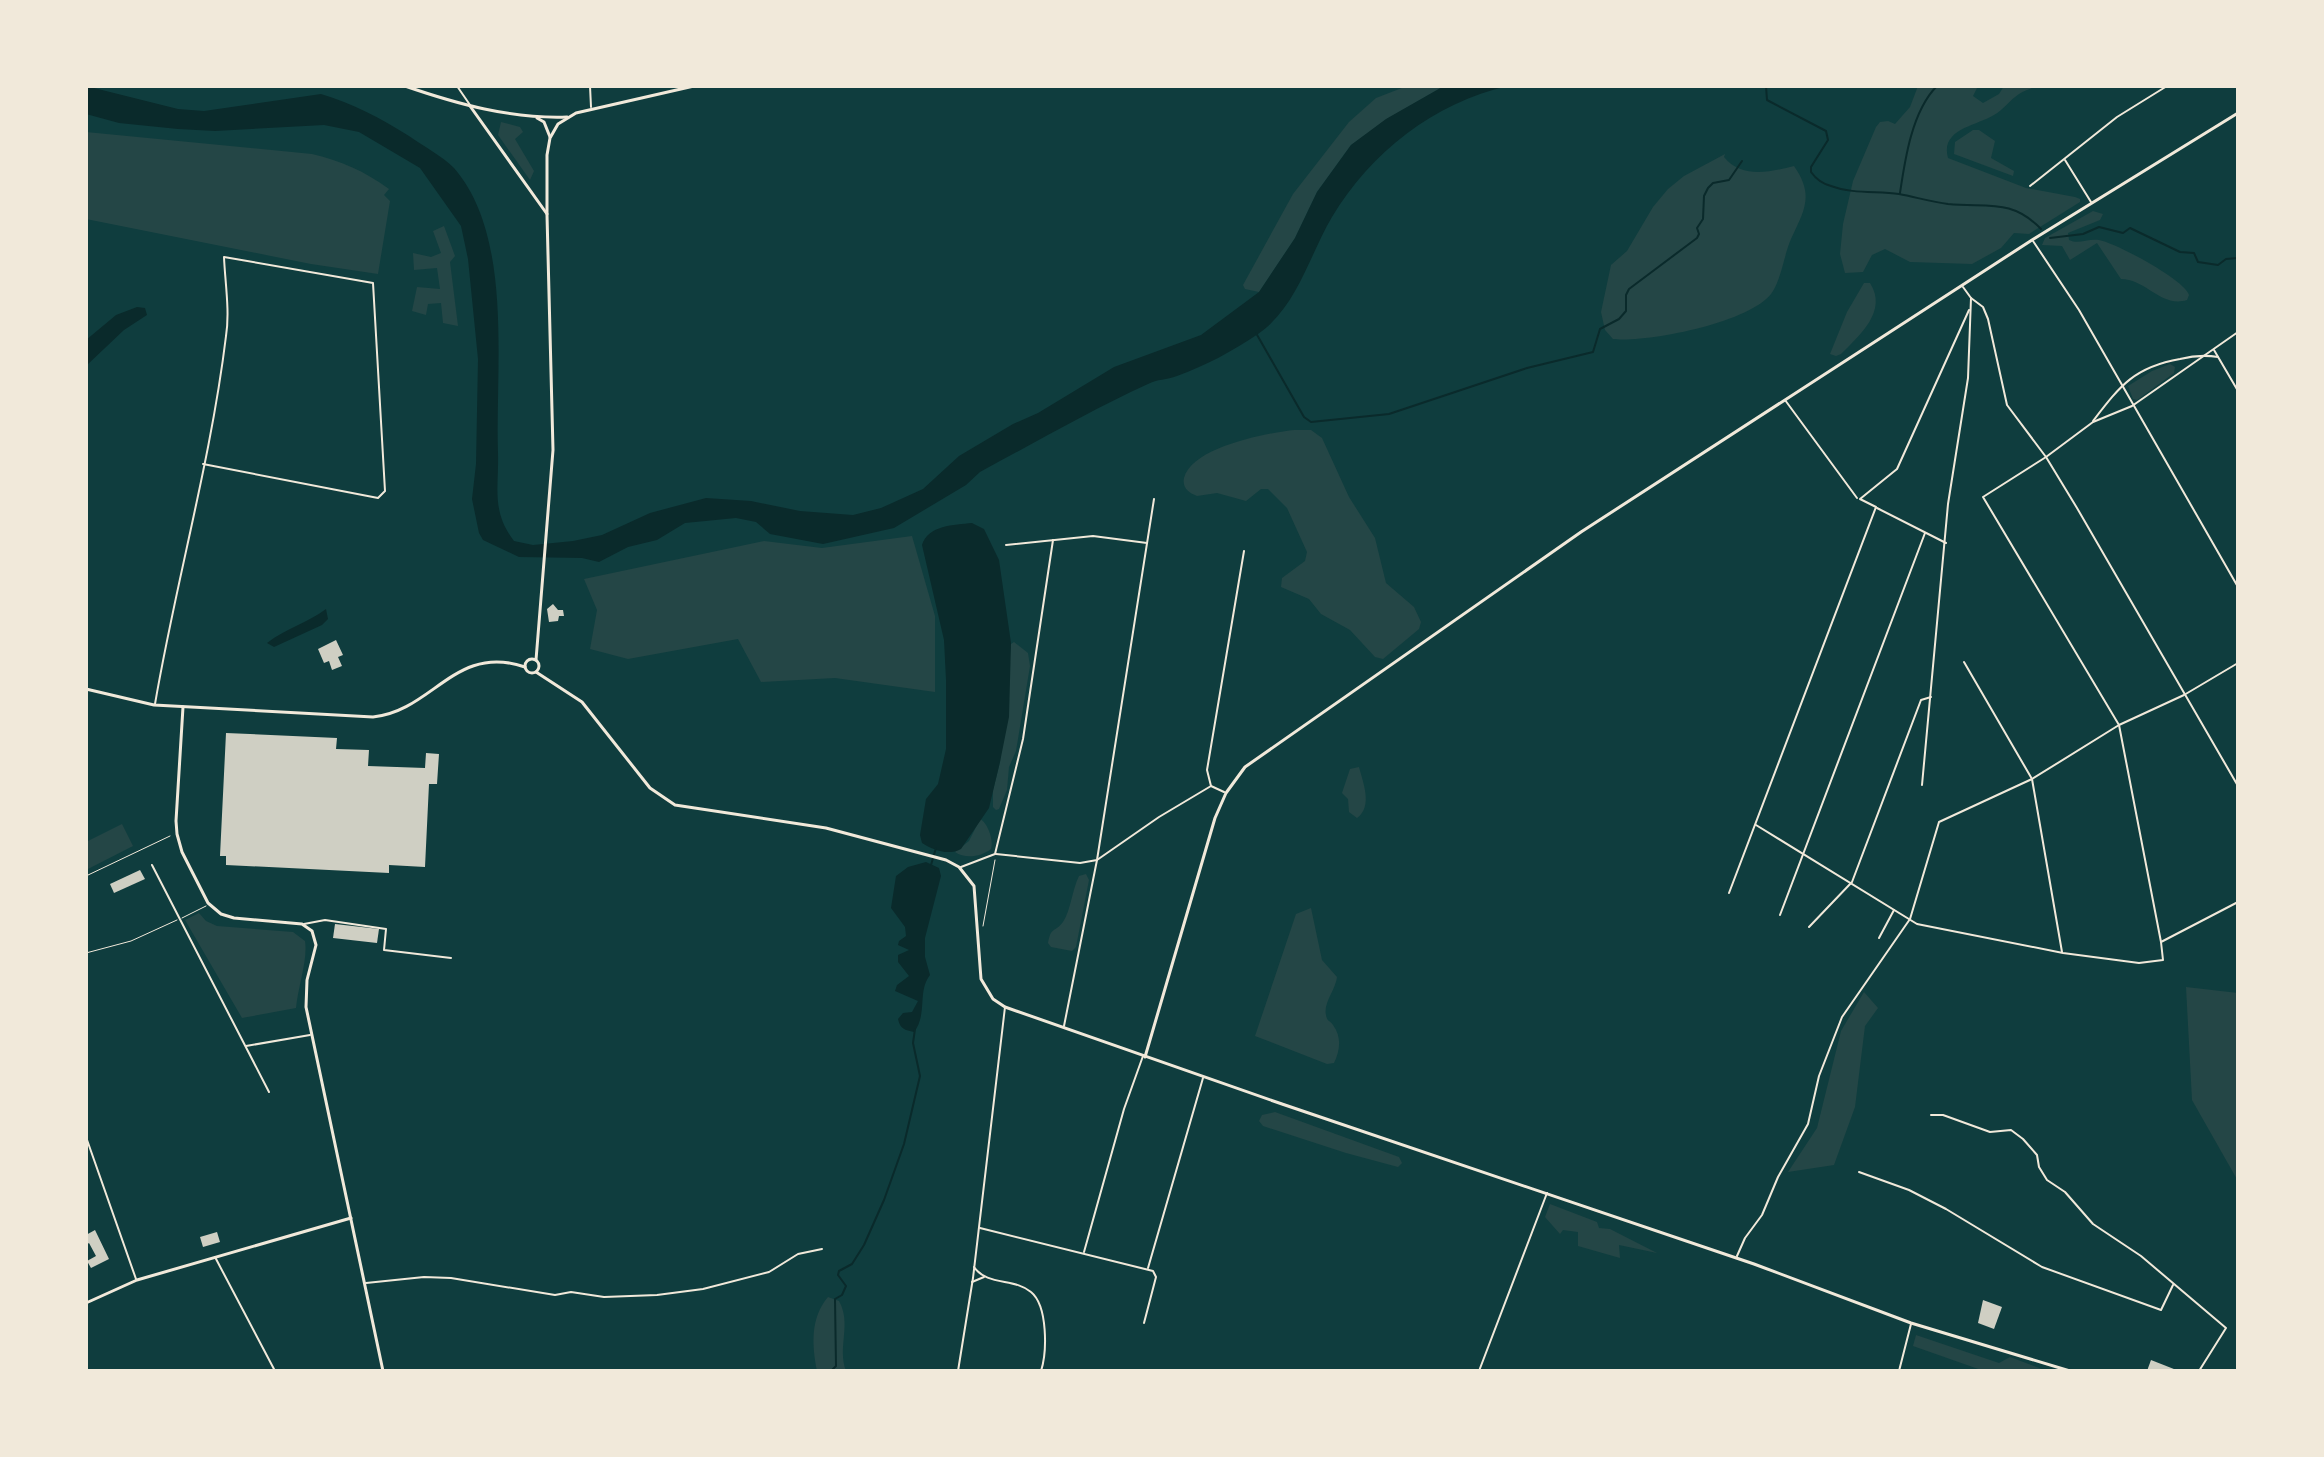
<svg xmlns="http://www.w3.org/2000/svg" width="2324" height="1457" font-family="'PT Serif',serif">
	<rect width="100%" height="100%" fill="#0f3d3e"/>
	<g fill="#244646">
		<path d="M 1407,86 L 1444,86 L 1387,119 L 1351,145 L 1317,192 L 1295,238 L 1259,292 L 1245,289 L 1243,285 L 1293,194 L 1349,122 L 1376,98 Z"/>
		<path d="M 1918,86 L 1978,86 L 1973,96 L 1983,103 L 1999,94 L 2004,86 L 2036,86 C 2031,89 2024,91 2019,94 C 2010,100 2003,110 1994,115 C 1976,126 1940,129 1948,158 L 2026,188 L 2075,197 L 2080,199 L 2080,202 L 2029,234 L 2014,233 L 2001,248 L 1972,264 L 1910,262 L 1885,249 L 1872,255 L 1863,272 L 1845,273 L 1840,254 L 1843,224 L 1853,181 L 1876,127 L 1880,122 L 1888,121 L 1895,124 L 1910,107 Z"/>
		<path d="M 501,122 L 520,127 L 523,132 L 515,139 L 534,171 L 530,180 L 498,135 Z"/>
		<path d="M 1973,130 L 1979,130 L 1995,141 L 1991,158 L 2014,171 L 2013,176 L 1954,154 L 1955,142 Z"/>
		<path d="M 86,132 L 312,154 C 342,161 364,171 389,189 L 384,195 L 390,201 L 378,274 L 311,264 L 86,219 Z"/>
		<path d="M 1725,154 L 1724,157 C 1742,179 1770,172 1794,166 C 1814,195 1805,209 1791,239 C 1784,255 1782,276 1773,291 C 1755,322 1647,343 1613,339 L 1605,330 L 1601,312 L 1611,265 L 1627,251 L 1653,207 L 1668,189 L 1684,176 Z"/>
		<path d="M 2093,211 L 2103,214 L 2100,220 L 2068,233 L 2069,240 C 2079,245 2088,238 2099,240 C 2116,243 2185,280 2189,295 L 2187,300 C 2161,308 2146,279 2121,279 L 2097,243 L 2070,260 L 2062,246 L 2042,245 L 2045,238 Z"/>
		<path d="M 444,226 L 455,256 L 450,262 L 458,326 L 443,323 L 441,303 L 428,304 L 426,315 L 412,311 L 417,287 L 440,289 L 437,268 L 414,270 L 413,253 L 431,257 L 441,253 L 433,231 Z"/>
		<path d="M 1864,283 L 1870,283 C 1888,311 1860,335 1841,354 L 1836,356 L 1830,354 L 1847,312 Z"/>
		<path d="M 2170,364 L 2175,367 L 2174,373 L 2137,400 L 2133,399 L 2128,386 L 2152,371 Z"/>
		<path d="M 1294,430 L 1311,430 L 1322,438 L 1349,497 L 1375,538 L 1386,583 L 1414,607 L 1421,622 L 1419,629 L 1383,659 L 1375,657 L 1350,630 L 1321,614 L 1309,599 L 1281,587 L 1282,578 L 1305,561 L 1307,552 L 1287,508 L 1268,489 L 1261,489 L 1246,501 L 1217,493 L 1197,496 C 1189,493 1182,488 1184,478 C 1192,447 1267,433 1294,430 Z"/>
		<path d="M 912,536 L 935,616 L 935,692 L 835,678 L 761,682 L 738,639 L 628,659 L 590,649 L 597,610 L 584,579 L 764,541 L 822,548 Z"/>
		<path d="M 1014,642 L 1028,653 L 1030,666 L 1016,751 L 1009,767 L 1007,790 L 999,809 L 996,810 L 993,807 L 993,790 L 1000,762 L 1011,644 Z"/>
		<path d="M 1359,767 C 1363,783 1373,806 1357,818 L 1349,812 L 1348,799 L 1342,793 L 1350,769 Z"/>
		<path d="M 980,819 C 988,823 994,841 991,849 C 981,857 965,859 955,852 L 969,841 Z"/>
		<path d="M 122,824 L 133,846 L 86,870 L 86,842 Z"/>
		<path d="M 1086,874 L 1089,880 L 1076,947 L 1072,951 L 1051,947 L 1048,943 C 1051,926 1055,933 1063,922 C 1071,910 1072,890 1079,876 Z"/>
		<path d="M 1311,908 L 1322,960 L 1337,977 C 1336,989 1323,1003 1326,1015 C 1327,1022 1330,1020 1333,1025 C 1342,1037 1340,1051 1334,1063 L 1327,1064 L 1255,1036 L 1296,914 Z"/>
		<path d="M 199,913 L 206,921 L 217,926 L 293,932 L 305,941 C 308,959 298,987 296,1008 L 242,1018 L 185,920 Z"/>
		<path d="M 2186,987 L 2238,993 L 2238,1181 L 2192,1100 Z"/>
		<path d="M 1864,992 L 1878,1008 L 1865,1026 L 1855,1107 L 1834,1165 L 1788,1172 L 1817,1128 L 1841,1031 Z"/>
		<path d="M 1275,1112 L 1399,1157 L 1402,1163 L 1398,1167 L 1346,1153 L 1263,1126 L 1259,1121 L 1262,1115 Z"/>
		<path d="M 1550,1204 L 1597,1222 L 1599,1228 L 1610,1229 L 1657,1253 L 1619,1245 L 1620,1258 L 1578,1246 L 1578,1232 L 1563,1230 L 1560,1234 L 1545,1217 Z"/>
		<path d="M 828,1297 L 839,1301 C 852,1324 837,1347 846,1371 L 817,1371 C 812,1346 810,1318 828,1297 Z"/>
		<path d="M 1916,1335 L 1999,1363 L 2010,1357 L 2047,1371 L 1984,1371 L 1913,1346 Z"/>
	</g>
	<g fill="#0a2a2b">
		<path d="M 86,86 L 178,109 L 204,111 L 321,94 C 352,103 382,119 409,136 C 423,146 442,156 454,168 C 514,237 495,368 498,453 C 499,488 491,511 514,541 L 533,545 L 573,541 L 602,535 L 650,513 L 706,498 L 751,501 L 800,511 L 853,515 L 881,508 L 923,489 L 959,456 L 1013,424 L 1038,413 L 1114,367 L 1201,335 L 1259,292 L 1295,238 L 1317,192 L 1351,145 L 1386,119 L 1444,86 L 1508,86 C 1434,103 1371,152 1332,217 C 1309,256 1297,307 1258,334 C 1233,351 1205,366 1177,376 C 1167,380 1157,379 1148,384 C 1091,410 1036,442 980,472 L 966,485 L 894,528 L 823,544 L 770,534 L 756,522 L 736,518 L 685,523 L 657,540 L 628,547 L 599,562 L 582,558 L 519,557 L 483,540 L 479,533 L 472,499 L 476,464 L 478,359 L 468,259 L 461,226 L 420,168 L 359,132 L 324,125 L 215,131 L 178,129 L 119,123 L 86,114 Z"/>
		<path d="M 137,307 L 145,308 L 147,315 L 124,330 L 86,366 L 86,340 L 116,315 Z"/>
		<path d="M 972,523 L 984,529 L 999,560 L 1011,643 L 1009,717 L 1000,762 L 989,808 L 961,849 C 948,856 933,850 922,843 L 920,835 L 926,799 L 938,784 L 946,749 L 946,680 L 944,640 L 922,545 C 928,525 954,525 972,523 Z"/>
		<path d="M 326,609 L 328,619 L 322,625 L 274,647 L 267,643 C 285,629 307,623 326,609 Z"/>
		<path d="M 926,862 L 939,868 L 941,876 L 925,938 L 925,957 L 930,975 C 917,992 928,1014 914,1032 C 905,1030 900,1029 898,1019 L 903,1013 L 912,1012 L 918,1001 L 895,991 L 897,985 L 909,976 L 898,962 L 898,955 L 909,950 L 898,945 L 899,941 L 906,936 L 905,927 L 891,908 L 896,876 L 908,867 Z"/>
	</g>
	<g fill="none" stroke-linecap="round" stroke-linejoin="round">
		<g stroke="#0a2a2b" stroke-width="2">
			<path d="M 1766,86 L 1767,100 L 1826,131 L 1828,140 L 1811,167 L 1811,172 C 1816,179 1823,184 1831,186 C 1852,194 1877,191 1899,194 C 1915,197 1932,202 1948,204 C 1987,208 2011,198 2041,229"/>
			<path d="M 1900,193 C 1905,159 1912,111 1937,86"/>
			<path d="M 2050,238 L 2083,234 L 2099,227 L 2123,233 L 2130,228 L 2180,252 L 2194,253 L 2198,262 L 2218,265 L 2226,259 L 2238,258"/>
			<path d="M 1256,333 L 1304,417 L 1311,422 L 1389,414 L 1527,368 L 1593,352 L 1600,329 L 1619,319 L 1626,311 L 1626,295 L 1629,289 L 1697,238 L 1699,234 L 1697,228 L 1703,219 L 1704,196 L 1708,188 L 1713,183 L 1729,180 L 1742,161"/>
			<path d="M 931,865 L 936,848"/>
			<path d="M 831,1371 L 836,1366 L 835,1299 L 842,1295 L 846,1286 L 838,1275 L 839,1271 L 852,1264 L 864,1245 L 884,1200 L 904,1144 L 920,1076 L 913,1043 L 915,1029"/>
		</g>
	</g>
	<g fill="#cfcfc3">
		<path d="M 553,604 L 558,610 L 563,610 L 564,616 L 559,616 L 558,621 L 549,622 L 547,609 Z"/>
		<path d="M 336,640 L 343,655 L 338,657 L 342,666 L 332,670 L 329,661 L 324,663 L 318,649 Z"/>
		<path d="M 226,733 L 337,738 L 336,749 L 369,750 L 368,766 L 425,768 L 426,753 L 439,754 L 437,784 L 429,784 L 425,867 L 389,865 L 389,873 L 226,865 L 226,856 L 220,856 Z"/>
		<path d="M 140,870 L 145,879 L 114,893 L 110,884 Z"/>
		<path d="M 335,924 L 379,929 L 377,943 L 333,938 Z"/>
		<path d="M 95,1230 L 109,1259 L 91,1268 L 87,1261 L 96,1256 L 89,1243 L 86,1245 L 86,1235 Z"/>
		<path d="M 217,1232 L 220,1242 L 203,1247 L 200,1237 Z"/>
		<path d="M 1983,1300 L 2002,1307 L 1994,1329 L 1978,1323 Z"/>
		<path d="M 2151,1360 L 2179,1371 L 2147,1371 Z"/>
	</g>
	<g fill="none" stroke-linecap="round" stroke-linejoin="round">
		<g stroke="#f1e9da" stroke-width="1">
			<path d="M 86,876 L 170,836"/>
			<path d="M 983,926 L 995,860"/>
		</g>
		<g stroke="#f1e9da" stroke-width="1">
			<path d="M 182,918 L 206,906"/>
			<path d="M 86,953 L 131,941 L 177,920"/>
		</g>
		<g stroke="#f1e9da" stroke-width="2">
			<path d="M 457,86 L 470,105"/>
			<path d="M 590,86 L 591,107"/>
			<path d="M 2065,160 L 2091,202"/>
			<path d="M 2030,186 L 2117,117 L 2167,86"/>
			<path d="M 2033,241 L 2079,310 L 2238,587"/>
			<path d="M 1971,298 L 1983,307 L 1988,319 L 2007,405 L 2046,457 L 2077,508 L 2238,786"/>
			<path d="M 2214,350 L 2238,391"/>
			<path d="M 1785,400 L 1857,498"/>
			<path d="M 2093,421 C 2120,386 2134,367 2180,359 C 2192,356 2206,355 2218,357"/>
			<path d="M 1877,508 L 1946,543"/>
			<path d="M 1006,545 L 1093,536 L 1147,543"/>
			<path d="M 1964,662 L 2032,779 L 2062,952"/>
			<path d="M 155,704 C 176,581 211,460 226,336 C 230,311 225,282 224,257 L 373,283 L 385,491 L 378,498 L 203,464"/>
			<path d="M 1922,785 L 1948,504 L 1968,378 L 1971,298 L 1963,287"/>
			<path d="M 1224,792 L 1211,786 L 1207,770 L 1244,551"/>
			<path d="M 1756,825 L 1917,924 L 2063,953 L 2139,963 L 2163,960 L 2161,942 L 2238,902"/>
			<path d="M 996,854 L 1080,863 L 1097,860 L 1159,817 L 1211,786"/>
			<path d="M 152,865 L 269,1092"/>
			<path d="M 961,867 L 995,854 L 1023,739 L 1053,540"/>
			<path d="M 1729,893 L 1876,507 L 1860,499 L 1897,469 L 1969,310"/>
			<path d="M 1780,915 L 1925,533"/>
			<path d="M 304,924 L 325,920 L 386,929 L 384,950 L 451,958"/>
			<path d="M 1809,927 L 1852,882 L 1921,700 L 1931,697"/>
			<path d="M 1879,938 L 1894,910"/>
			<path d="M 2161,942 L 2119,725 L 1983,497 L 2046,457 L 2093,422 L 2132,406 L 2238,332"/>
			<path d="M 1064,1026 L 1097,860 L 1154,499"/>
			<path d="M 246,1046 L 310,1035"/>
			<path d="M 1931,1115 L 1943,1115 L 1990,1132 L 2011,1130 L 2023,1139 L 2037,1155 L 2039,1167 L 2047,1180 L 2065,1192 L 2093,1224 L 2141,1256 L 2226,1328 L 2199,1371"/>
			<path d="M 86,1137 L 136,1279"/>
			<path d="M 1859,1172 L 1909,1190 L 1946,1209 L 2042,1267 L 2161,1310 L 2173,1285"/>
			<path d="M 980,1228 L 1153,1271 L 1156,1277 L 1144,1323"/>
			<path d="M 1084,1252 L 1124,1109 L 1143,1056"/>
			<path d="M 1737,1256 L 1745,1238 L 1762,1215 L 1778,1177 L 1808,1124 L 1819,1076 L 1842,1017 L 1910,919 L 1939,822 L 2032,779 L 2119,725 L 2184,695 L 2238,663"/>
			<path d="M 215,1257 L 275,1371"/>
			<path d="M 974,1267 C 987,1286 1015,1278 1031,1292 C 1048,1306 1047,1352 1041,1371"/>
			<path d="M 1148,1268 L 1203,1078"/>
			<path d="M 972,1282 L 984,1277"/>
			<path d="M 366,1283 L 424,1277 L 451,1278 L 555,1295 L 571,1292 L 604,1297 L 657,1295 L 703,1289 L 769,1272 L 798,1254 L 822,1249"/>
			<path d="M 958,1371 L 973,1278 L 1005,1007"/>
			<path d="M 1479,1371 L 1547,1193"/>
			<path d="M 1899,1371 L 1911,1324"/>
		</g>
		<g stroke="#f1e9da" stroke-width="3">
			<path d="M 405,86 C 457,104 511,119 567,117"/>
			<path d="M 470,106 L 547,214"/>
			<path d="M 537,118 L 544,122 L 550,137"/>
			<path d="M 183,707 L 176,821 L 177,834 L 182,852 L 208,903 L 221,914 L 234,918 L 302,924 L 312,931 L 316,945 L 307,980 L 306,1007 L 383,1371"/>
			<path d="M 86,1303 L 137,1280 L 351,1218"/>
		</g>
		<g stroke="#f1e9da" stroke-width="3">
			<circle cx="532" cy="666" r="7"/>
			<path d="M 536,660 L 553,450 L 547,215 L 547,155 L 550,138 L 558,124 L 576,113 L 694,86"/>
			<path d="M 536,672 L 582,702 L 650,788 L 675,805 L 826,828 L 946,860 L 959,867 L 974,886 L 981,979 L 993,999 L 1005,1007 L 1282,1104 L 1754,1264 L 1911,1323 L 2070,1371"/>
			<path d="M 86,689 L 154,705 L 373,717 C 433,711 455,643 525,667"/>
			<path d="M 1145,1057 L 1215,818 L 1226,793 L 1245,767 L 1581,532 L 2032,240 L 2238,113"/>
		</g>
	</g>
	<rect width="2324" height="1457" fill="none" stroke="#f1e9da" stroke-width="176"/>
</svg>
